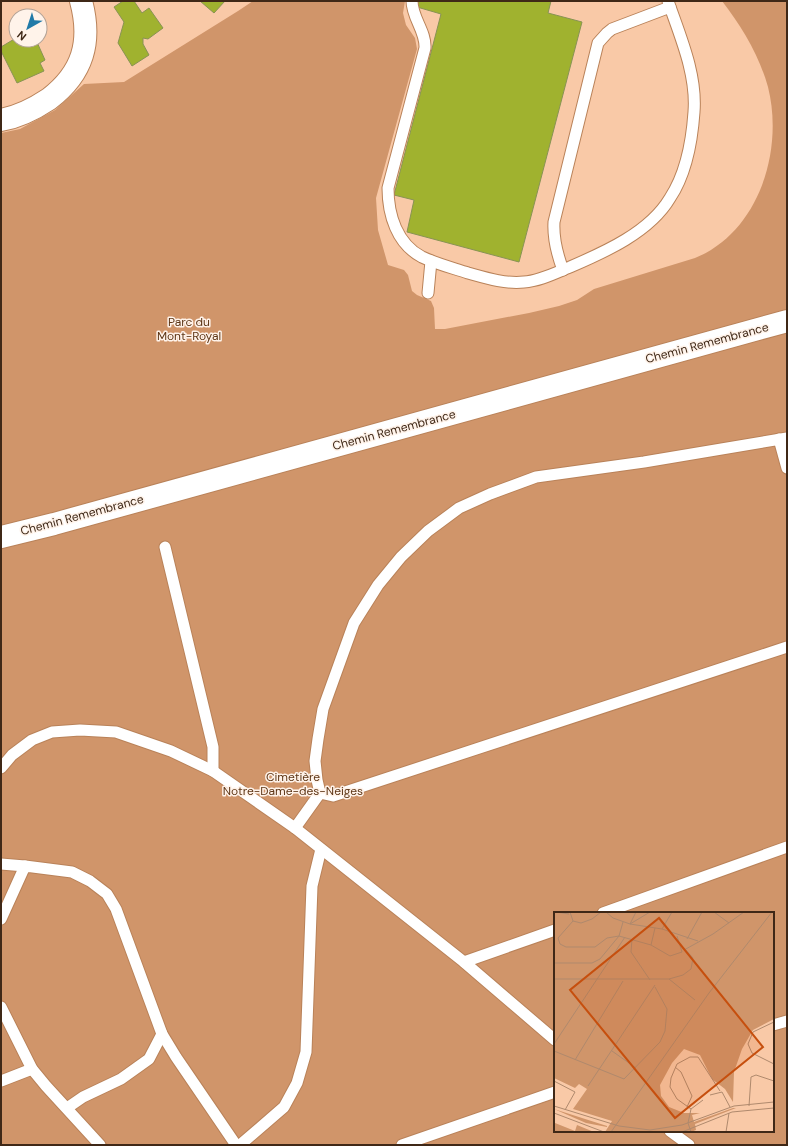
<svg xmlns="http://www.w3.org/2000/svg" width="788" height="1146" font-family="'DM Sans',sans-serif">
	<rect width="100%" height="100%" fill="#f9c9a7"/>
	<path fill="#d0956a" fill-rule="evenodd" d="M 253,1 L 405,1 L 403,13 L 406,25 L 415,38 L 417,49 L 376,198 L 378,230 L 388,265 L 404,270 L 408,275 L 412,291 L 417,295 L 431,301 L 434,308 L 435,329 L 445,329 L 529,313 L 559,306 L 577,300 L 594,289 L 695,258 C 759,232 784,150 768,87 C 759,55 742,27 722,1 L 787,1 L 787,1145 L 1,1145 L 1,133 L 20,129 L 55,110 L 84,84 L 124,82 L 238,11 ZM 555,913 L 773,913 L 773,1131 L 555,1131 Z"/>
	<g fill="#a0b22f" stroke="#889354">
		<path d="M 123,1 L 134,1 L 142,13 L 149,8 L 163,28 L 148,39 L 143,38 L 143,44 L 149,55 L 132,66 L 118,43 L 124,22 L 114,7 Z"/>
		<path d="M 200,1 L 225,1 L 214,13 Z"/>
		<path d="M 418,1 L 551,1 L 548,13 L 582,22 L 519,262 L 407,232 L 414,200 L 394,195 L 441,14 L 417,7 Z"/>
		<path d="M 16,38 L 16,40 L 36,40 L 45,60 L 40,63 L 44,71 L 17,83 L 1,51 L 1,47 Z"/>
	</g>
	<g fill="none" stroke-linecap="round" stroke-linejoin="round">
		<defs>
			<g id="service">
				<path d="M 412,1 C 412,18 426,31 425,48 L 388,188 C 388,215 397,244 422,257 C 437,264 453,268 468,273 C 486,278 505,284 524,282 C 540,281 555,273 570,267 C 605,252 650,232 670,198 C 686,174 692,141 694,112 C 697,74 680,36 668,1"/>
				<path d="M 563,270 C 557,254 553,239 554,222 L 598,43 L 607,33 L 612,29 L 670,7"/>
				<path d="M 428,293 L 431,261"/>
				<path d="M 779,439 L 787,468"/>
				<path d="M 165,547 L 213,747 L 213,771"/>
				<path d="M 1,768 L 12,755 L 32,740 L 52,732 L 80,730 L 116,732 L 171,751 L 213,771 L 295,828 L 464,962 L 555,1040"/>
				<path d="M 320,793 L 317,780 L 315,761 L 318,739 L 323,709 L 354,623 L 378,585 L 401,557 L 428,531 L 459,508 L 490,494 L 536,477 L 644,462 L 787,438"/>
				<path d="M 295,828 L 320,793 L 333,796 L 787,647"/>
				<path d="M 1,864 L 25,866"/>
				<path d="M 603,913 L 787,847"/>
				<path d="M 1,919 L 25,866 L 72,872 L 90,881 L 107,894 L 116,909 L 162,1034 L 176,1057 L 236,1145"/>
				<path d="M 464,962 L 555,930"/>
				<path d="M 1,1007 L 32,1069 L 46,1086 L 100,1145"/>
				<path d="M 773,1025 L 787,1021"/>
				<path d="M 1,1081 L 32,1069"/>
				<path d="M 67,1108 L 83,1097 L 121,1079 L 149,1059 L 162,1034"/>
				<path d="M 670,1131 L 689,1145"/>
				<path d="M 240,1145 L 284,1107 L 297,1083 L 306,1052 L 312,886 L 321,849"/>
				<path d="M 402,1145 L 555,1092"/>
			</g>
			<path id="minor" d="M 1,120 C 18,117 34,109 49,99 C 83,73 92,42 81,1"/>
			<path id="tertiary" d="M 1,537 L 54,524 L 787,321"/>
		</defs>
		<use href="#service" stroke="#b98259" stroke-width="13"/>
		<use href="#minor" stroke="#b98259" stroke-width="24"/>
		<use href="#tertiary" stroke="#b98259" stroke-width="24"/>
		<use href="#service" stroke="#fff" stroke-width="11"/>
		<use href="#minor" stroke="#fff" stroke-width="22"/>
		<use href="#tertiary" stroke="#fff" stroke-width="22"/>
	</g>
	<g text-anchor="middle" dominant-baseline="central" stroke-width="3" stroke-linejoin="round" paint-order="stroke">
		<g font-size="12" fill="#5e3616" stroke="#fff3ea">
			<text x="189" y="322">Parc du<tspan x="189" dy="14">Mont-Royal</tspan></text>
			<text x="293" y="777">Cimetière<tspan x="293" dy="14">Notre-Dame-des-Neiges</tspan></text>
		</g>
		<g font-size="12" fill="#3f2817" stroke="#fff3ea">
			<text transform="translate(707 343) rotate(-15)">Chemin Remembrance</text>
			<text transform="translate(394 430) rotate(-15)">Chemin Remembrance</text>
			<text transform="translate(82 515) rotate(-15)">Chemin Remembrance</text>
		</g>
	</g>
	<g transform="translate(554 912)">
		<rect width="220" height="220" fill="#f9c9a7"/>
		<path d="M 0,0 L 220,0 L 220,107 L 199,118 L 188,137 L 180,160 L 179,190 L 171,177 L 158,167 L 146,143 L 130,137 L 118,151 L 106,173 L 107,184 L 115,195 L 130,201 L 146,201 L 138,203 L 140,210 L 179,196 L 182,196 L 141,212 L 142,218 L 137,220 L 51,220 L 58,209 L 19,197 L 33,177 L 25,172 L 21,176 L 0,166 ZM 0,197 L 53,214 L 53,215 L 32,211 ZM 1,211 L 21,219 L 23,213 L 40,220 L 0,220 Z" fill="#d0956a"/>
		<path fill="none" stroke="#af896d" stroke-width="1" d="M 2,0 L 15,2M 16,0 L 19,9 L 27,11 L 38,7 L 47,0M 52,0 L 59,6 L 76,12 L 82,0M 96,0 L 76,12 L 108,17 L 144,29M 160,0 L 175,11M 69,10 L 65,24 L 97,33 L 116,44 L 128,40 L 123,24M 108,17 L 118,0M 78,27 L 77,40 L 96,68M 133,27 L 148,0M 97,33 L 101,16M 130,38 L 159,22 L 190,0M 0,51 L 38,51 L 46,47 L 65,24 L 53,26 L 41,35 L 12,35 L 6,32 L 4,26 L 19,9M 0,67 L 115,67 L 129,63 L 137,57 L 139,46 L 131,37M 115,67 L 141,88M 220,110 L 199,120 L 194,132 L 198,141 L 220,152M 0,132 L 71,25M 0,139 L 70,167 L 106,130 L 111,119 L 113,97 L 101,75M 58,139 L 82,156M 21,148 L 69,69M 121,155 L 127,160 L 138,184 L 133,195M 0,169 L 21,180 L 11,198M 34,174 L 101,73M 156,183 L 168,180 L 176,195M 0,194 L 65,214 L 96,218 L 128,213 L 180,194 L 220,190M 195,194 L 197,165 L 202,163 L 220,169M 137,197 L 149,188M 0,201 L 50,220M 57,220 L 155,81 L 218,0M 128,220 L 178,200 L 220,196M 137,220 L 134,211 L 137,197 L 123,187 L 116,175 L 117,166 L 123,152 L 136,145 L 144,145 L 166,179M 172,220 L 175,201"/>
		<path fill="#c64f0e" fill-opacity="0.15" stroke="#c64f0e" stroke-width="2" d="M 105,6 L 209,135 L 121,206 L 16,78 Z"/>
		<rect width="220" height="220" fill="none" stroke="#3f2817" stroke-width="2"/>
	</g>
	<rect width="788" height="1146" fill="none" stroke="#3f2817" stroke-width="4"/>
	<g transform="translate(28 28) rotate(219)"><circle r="19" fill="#fff3ea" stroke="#b2a296"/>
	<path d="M0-3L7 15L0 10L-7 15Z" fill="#217aa8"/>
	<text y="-6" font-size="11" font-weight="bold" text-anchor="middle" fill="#3f2817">N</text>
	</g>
</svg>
